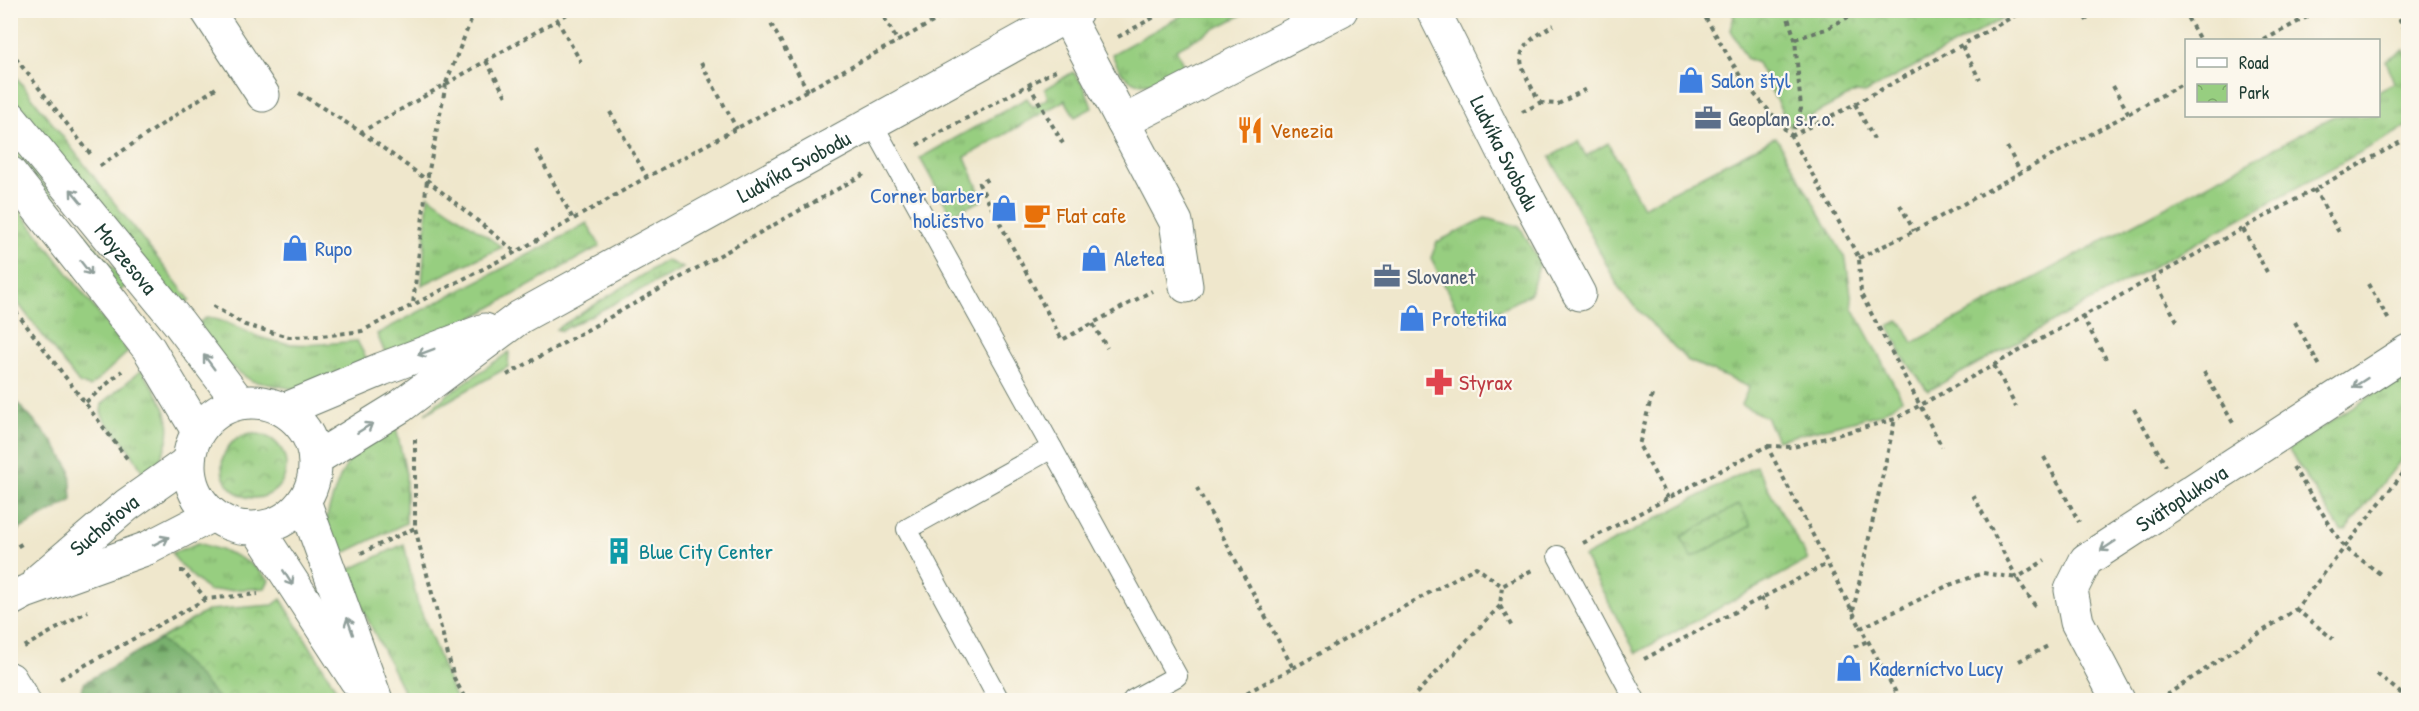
<svg xmlns="http://www.w3.org/2000/svg" width="2419" height="711" font-family="'Patrick Hand',sans-serif">
	<defs>
		<pattern id="grass-tufts" width="24" height="20" patternUnits="userSpaceOnUse" patternTransform="scale(1.5)"><rect width="24" height="20" fill="#97ce80"/><path d="M3 7l-1-3M5 7V3M7 7l1-3M15 17l-1-3M17 17v-4M19 17l1-3" fill="none" stroke="#7ba86a"/></pattern>
		<pattern id="forest-firs" width="22" height="20" patternUnits="userSpaceOnUse" patternTransform="scale(1.5)"><rect width="22" height="20" fill="#79b16e"/><path d="M5 1l3.5 6h-7zM16 11l3.5 6h-7z" fill="#63915b"/></pattern>
		<pattern id="park-crowns" width="20" height="18" patternUnits="userSpaceOnUse" patternTransform="scale(1.5)"><rect width="20" height="18" fill="#97ce80"/><path d="M2 6a3 3 0 1 1 6 0M12 15a3 3 0 1 1 6 0" fill="none" stroke="#7ba86a"/></pattern>
	</defs>
	<rect width="100%" height="100%" fill="#fbf7ec"/>
	<filter id="ink" filterUnits="userSpaceOnUse"><feTurbulence type="fractalNoise" baseFrequency=".0167" numOctaves="2"/><feDisplacementMap in="SourceGraphic" scale="12" xChannelSelector="R" yChannelSelector="G"/><feConvolveMatrix kernelMatrix="1 2 1 2 8 2 1 2 1" color-interpolation-filters="sRGB"/></filter>
	<filter id="wash" filterUnits="userSpaceOnUse"><feTurbulence type="fractalNoise" baseFrequency=".008" numOctaves="4" result="noise"/><feDisplacementMap in="SourceGraphic" scale="24" xChannelSelector="R" yChannelSelector="G"/><feGaussianBlur stdDeviation="1.35" result="paint"/><feColorMatrix in="noise" values="0 0 0 0 0 0 0 0 0 0 0 0 0 0 0 0 0 1.4 0 .05"/><feComposite in="paint" operator="in"/></filter>
	<g filter="url(#wash)">
		<rect width="100%" height="100%" fill="#efe7cc"/>
		<g fill="url(#grass-tufts)" stroke="#5b865a" stroke-width="1.5">
			<path d="M 1190,11 L 1249,11 L 1176,49 L 1185,69 C 1151,87 1128,96 1112,54 Z"/>
			<path d="M 2404,49 L 2408,59 L 2408,126 L 1928,391 L 1900,353 L 1898,344 L 1888,326 L 1898,321 L 1903,324 L 1913,343 L 2334,116 L 2378,116 L 2379,91 L 2394,83 L 2386,60 Z"/>
			<path d="M 10,69 L 190,300 L 181,308 L 11,105 Z"/>
			<path d="M 1073,72 L 1085,88 L 1092,108 L 1075,117 L 1065,100 L 965,157 L 983,200 L 951,214 L 920,158 L 1027,98 L 1033,107 L 1048,98 L 1045,89 Z"/>
			<path d="M 1776,137 L 1846,260 L 1853,308 L 1902,399 L 1880,414 L 1777,440 L 1766,417 L 1741,405 L 1749,387 L 1687,360 L 1621,292 L 1550,157 L 1578,141 L 1586,156 L 1608,143 L 1643,207 Z"/>
			<path d="M 10,142 L 127,285 L 119,292 L 11,159 Z"/>
			<path d="M 428,195 L 502,247 L 422,285 Z"/>
			<path d="M 11,199 L 128,352 L 90,387 L 79,383 L 11,294 Z"/>
			<path d="M 1485,218 L 1520,227 L 1540,263 L 1530,294 L 1474,323 L 1459,314 L 1431,258 L 1437,242 Z"/>
			<path d="M 587,223 L 600,246 L 476,316 L 385,353 L 377,334 C 447,296 518,262 587,223 Z"/>
			<path d="M 666,260 L 683,268 L 561,331 L 556,329 Z"/>
			<path d="M 206,318 C 225,319 241,330 259,337 C 294,349 321,344 357,341 L 369,363 L 310,392 L 252,381 L 227,364 L 194,326 Z"/>
			<path d="M 509,352 L 508,367 L 425,414 L 448,394 Z"/>
			<path d="M 141,370 C 172,412 181,433 147,479 L 127,446 L 105,421 L 101,412 L 102,404 Z"/>
			<path d="M 2402,376 L 2408,387 L 2408,451 L 2346,530 L 2341,531 L 2288,449 Z"/>
			<path d="M 396,427 L 406,474 L 406,523 L 340,555 L 325,523 C 333,497 340,463 363,447 C 373,439 385,433 396,427 Z"/>
			<path d="M 1756,466 L 1808,560 L 1636,653 L 1584,557 Z"/>
			<path d="M 198,543 C 228,552 247,557 269,580 L 265,588 L 208,591 C 199,581 176,564 172,553 Z"/>
			<path d="M 404,544 L 417,601 L 456,700 L 408,700 L 344,572 Z"/>
		</g>
		<g fill="url(#forest-firs)" stroke="#4c7751" stroke-width="1.5">
			<path d="M 11,396 L 53,442 L 70,469 L 72,500 L 11,534 Z"/>
			<path d="M 160,639 L 192,669 L 220,700 L 85,700 L 80,693 L 85,682 Z"/>
		</g>
		<g fill="url(#park-crowns)" stroke="#5b865a" stroke-width="1.5">
			<path d="M 1731,11 L 2017,11 L 1865,93 L 1856,92 L 1790,127 L 1757,63 L 1746,58 L 1731,30 L 1734,16 Z"/>
			<circle cx="254" cy="466" r="32"/>
			<path d="M 1739,504 L 1751,526 L 1692,558 L 1681,537 Z"/>
			<path d="M 281,599 L 343,700 L 220,700 L 192,669 L 160,639 L 209,610 L 273,605 Z"/>
		</g>
	</g>
	<g filter="url(#ink)">
		<g fill="none" stroke-linecap="round" stroke-linejoin="round">
			<defs>
				<g id="lane">
					<path d="M 872,123 L 1052,448 L 907,529 L 999,700"/>
					<path d="M 1052,448 L 1177,676 L 1133,700"/>
					<path d="M 1558,556 L 1635,700"/>
				</g>
				<g id="street">
					<path d="M 207,10 L 263,95"/>
					<path id="s1" d="M 1433,10 L 1518,180 L 1579,294"/>
					<path d="M 1067,16 L 1176,222 L 1186,286"/>
					<path id="s2" d="M 10,117 L 179,323 L 239,402"/>
					<path d="M 1123,122 L 1341,10"/>
					<path d="M 10,173 L 149,349 L 198,431"/>
					<circle cx="252" cy="465" r="63"/>
					<path d="M 284,410 L 382,369 L 485,330"/>
					<path id="s3" d="M 315,459 L 401,406 L 520,317 L 1077,10"/>
					<path d="M 304,501 L 376,700"/>
					<path d="M 257,528 L 356,680"/>
					<path id="s4" d="M 40,579 L 127,505 L 188,462"/>
					<path d="M 10,600 L 25,592 L 148,548 L 212,515"/>
					<path id="s5" d="M 2118,700 L 2077,622 L 2071,590 L 2086,560 L 2408,351"/>
				</g>
				<path id="primary" d="M 10,679 L 23,700"/>
			</defs>
			<use href="#lane" stroke="#687869" stroke-width="22"/>
			<use href="#street" stroke="#687869" stroke-width="35"/>
			<use href="#primary" stroke="#687869" stroke-width="35"/>
			<g stroke="#687869" stroke-width="4" stroke-dasharray="4.5 4.5" stroke-linecap="butt">
				<path d="M 668,10 L 670,14"/>
				<path d="M 880,10 L 898,42"/>
				<path d="M 1701,10 L 1743,81 L 1791,136 L 1859,258 L 1861,294 L 1942,447"/>
				<path d="M 1788,10 L 1788,18 L 1795,39 L 1801,109 L 1791,136"/>
				<path d="M 2082,10 L 2087,21"/>
				<path d="M 2183,10 L 2200,40"/>
				<path d="M 2395,10 L 2408,36"/>
				<path d="M 557,20 L 581,62"/>
				<path d="M 771,24 L 808,91"/>
				<path d="M 1118,37 L 1167,10"/>
				<path d="M 1795,39 L 1826,29 L 1861,10"/>
				<path d="M 2264,40 L 2320,10"/>
				<path d="M 1962,46 L 1980,80"/>
				<path d="M 10,51 L 92,156"/>
				<path d="M 486,61 L 508,100"/>
				<path d="M 701,63 L 737,129"/>
				<path d="M 446,83 L 475,10"/>
				<path d="M 446,84 L 574,10"/>
				<path d="M 1029,85 L 1065,147"/>
				<path d="M 2113,86 L 2129,114"/>
				<path d="M 299,93 L 361,132 L 446,84 L 427,180 L 413,304"/>
				<path d="M 1540,103 L 1558,104 L 1588,88"/>
				<path d="M 1855,104 L 1874,139"/>
				<path d="M 610,112 L 647,177"/>
				<path d="M 1522,112 L 1540,103 C 1518,61 1507,51 1554,25"/>
				<path d="M 361,132 L 427,180 L 516,252"/>
				<path d="M 1791,136 L 1855,104 L 2025,10"/>
				<path d="M 917,145 L 1056,70"/>
				<path d="M 2007,147 L 2021,173"/>
				<path d="M 536,150 L 573,219"/>
				<path d="M 100,166 L 216,88"/>
				<path d="M 988,179 L 979,184 L 1062,340 L 1152,291"/>
				<path d="M 2314,189 L 2340,234"/>
				<path d="M 1900,205 L 1914,231"/>
				<path d="M 2243,229 L 2267,272"/>
				<path d="M 1859,258 L 1914,231 L 2186,82"/>
				<path d="M 2153,278 L 2177,321"/>
				<path d="M 2368,284 L 2390,322"/>
				<path d="M 10,304 L 129,461"/>
				<path d="M 213,306 L 245,325 L 289,337 L 322,336 L 362,331 L 516,252 L 647,177 L 955,10"/>
				<path d="M 2082,316 L 2106,359"/>
				<path d="M 2295,322 L 2320,366"/>
				<path d="M 1093,324 L 1107,348"/>
				<path d="M 1994,365 L 2016,407"/>
				<path d="M 2204,372 L 2233,423"/>
				<path d="M 507,375 L 866,173"/>
				<path d="M 1652,395 L 1639,445 L 1668,498"/>
				<path d="M 86,402 L 122,371"/>
				<path d="M 2134,409 L 2166,466"/>
				<path d="M 415,439 L 415,528 L 454,678 L 466,700"/>
				<path d="M 1768,446 L 1793,447 L 1895,419 L 2408,138"/>
				<path d="M 2044,457 L 2079,522"/>
				<path d="M 2293,467 L 2344,547 L 2383,576"/>
				<path d="M 1197,488 L 1293,668 L 1233,700"/>
				<path d="M 1973,495 L 2017,578 L 2045,560"/>
				<path d="M 1583,543 L 1767,446 L 1861,628"/>
				<path d="M 10,551 L 23,543"/>
				<path d="M 361,553 L 415,528"/>
				<path d="M 180,571 L 183,571 L 206,599 L 258,594"/>
				<path d="M 1761,598 L 1769,613"/>
				<path d="M 1500,606 L 1512,627"/>
				<path d="M 2296,609 L 2333,639"/>
				<path d="M 1853,611 L 1895,419"/>
				<path d="M 24,647 L 88,611"/>
				<path d="M 1854,647 L 1868,641"/>
				<path d="M 1644,659 L 1827,564"/>
				<path d="M 2019,661 L 2050,645"/>
				<path d="M 1293,668 L 1476,567 L 1502,586 L 1534,569"/>
				<path d="M 2377,674 L 2408,699"/>
				<path d="M 60,679 L 206,599"/>
				<path d="M 1410,700 L 1500,606 L 1502,586"/>
				<path d="M 1900,700 L 1861,628 L 1947,586 L 1983,573 L 2017,578 L 2037,609"/>
				<path d="M 1946,700 L 1956,695"/>
				<path d="M 2159,700 L 2296,609 L 2408,467"/>
			</g>
			<use href="#lane" stroke="#fff" stroke-width="20"/>
			<use href="#street" stroke="#fff" stroke-width="33"/>
			<use href="#primary" stroke="#fff" stroke-width="33"/>
		</g>
		<defs><path id="oneway-shaft" d="M-6 0H5M1.5-3L5.5 0L1.5 3" fill="none" stroke-width="1.6" stroke-linecap="round" stroke-linejoin="round" transform="scale(1.5)"/></defs>
		<g stroke="#8f9e9a">
			<use href="#oneway-shaft" transform="translate(76 196) rotate(-129)"/>
			<use href="#oneway-shaft" transform="translate(86 268) rotate(52)"/>
			<use href="#oneway-shaft" transform="translate(426 352) rotate(159)"/>
			<use href="#oneway-shaft" transform="translate(209 362) rotate(-127)"/>
			<use href="#oneway-shaft" transform="translate(2360 383) rotate(147)"/>
			<use href="#oneway-shaft" transform="translate(365 428) rotate(-32)"/>
			<use href="#oneway-shaft" transform="translate(161 541) rotate(-27)"/>
			<use href="#oneway-shaft" transform="translate(2108 546) rotate(147)"/>
			<use href="#oneway-shaft" transform="translate(288 578) rotate(58)"/>
			<use href="#oneway-shaft" transform="translate(350 626) rotate(-109)"/>
		</g>
	</g>
	<defs>
		<symbol id="shop-bare" viewBox="-9 -9 18 18"><path d="M-5-2.5h2.3a2.7 3.5 0 0 1 5.4 0H5L5.5 6h-11ZM-1.5-2.5h3a1.5 2.3 0 0 0-3 0Z" fill="#3f7fe0" stroke="#fbf7ec" stroke-width="2.5" paint-order="stroke"/></symbol>
		<symbol id="office-bare" viewBox="-9 -9 18 18"><path d="M-6-3h4V-5.5h4V-3h4V5H-6ZM-1-4.5V-3h2v-1.5ZM-6 0V1H6V0Z" fill="#5c6f8a" stroke="#fbf7ec" stroke-width="2.5" paint-order="stroke"/></symbol>
		<symbol id="restaurant-bare" viewBox="-9 -9 18 18"><path d="M-5-6h1v4h1v-4h1v4h1v-4h1v5L-1.5 .5V6h-2V.5L-5-1ZM5-6V6H3V1.5H1.5Q1.5-4 5-6Z" fill="#e8710a" stroke="#fbf7ec" stroke-width="2.5" paint-order="stroke"/></symbol>
		<symbol id="cafe-bare" viewBox="-9 -9 18 18"><path d="M-5.5-4.5H6V0H3Q3 3.5 0 3.5H-2.5Q-5.5 3.5-5.5 0ZM3-3.2v2h1.7v-2ZM-6 4.5H4V6H-6Z" fill="#e8710a" stroke="#fbf7ec" stroke-width="2.5" paint-order="stroke"/></symbol>
		<symbol id="pharmacy-bare" viewBox="-9 -9 18 18"><path d="M-2-6h4v4h4v4h-4v4h-4v-4h-4v-4h4Z" fill="#e0444e" stroke="#fbf7ec" stroke-width="2.5" paint-order="stroke"/></symbol>
		<symbol id="building-bare" viewBox="-9 -9 18 18"><path d="M-4-6H4V6H1V3H-1V6H-4ZM-2.5-4.3h1.7v1.8h-1.7ZM.8-4.3h1.7v1.8H.8ZM-2.5-1h1.7V.8h-1.7ZM.8-1h1.7V.8H.8Z" fill="#0f9aa8" stroke="#fbf7ec" stroke-width="2.5" paint-order="stroke"/></symbol>
	</defs>
	<g fill-rule="evenodd">
		<use href="#shop-bare" x="1672" y="61" width="38" height="38"/>
		<use href="#office-bare" x="1689" y="99" width="38" height="38"/>
		<use href="#restaurant-bare" x="1231" y="111" width="38" height="38"/>
		<use href="#shop-bare" x="985" y="189" width="38" height="38"/>
		<use href="#cafe-bare" x="1018" y="196" width="38" height="38"/>
		<use href="#shop-bare" x="276" y="229" width="38" height="38"/>
		<use href="#shop-bare" x="1075" y="239" width="38" height="38"/>
		<use href="#office-bare" x="1368" y="257" width="38" height="38"/>
		<use href="#shop-bare" x="1393" y="299" width="38" height="38"/>
		<use href="#pharmacy-bare" x="1420" y="363" width="38" height="38"/>
		<use href="#building-bare" x="600" y="532" width="38" height="38"/>
		<use href="#shop-bare" x="1830" y="649" width="38" height="38"/>
	</g>
	<g text-anchor="middle" dominant-baseline="central" stroke-width="4.5" stroke-linejoin="round" paint-order="stroke">
		<g font-size="22" fill="#366cbe" stroke="#fbf7ec" text-anchor="start">
			<text x="1711" y="80">Salon štyl</text>
			<text x="984" y="195" text-anchor="end">Corner barber<tspan x="984" dy="25">holičstvo</tspan></text>
			<text x="315" y="248">Rupo</text>
			<text x="1114" y="258">Aletea</text>
			<text x="1432" y="318">Protetika</text>
			<text x="1869" y="668">Kaderníctvo Lucy</text>
		</g>
		<g font-size="22" fill="#4e5e75" stroke="#fbf7ec" text-anchor="start">
			<text x="1728" y="118">Geoplan s.r.o.</text>
			<text x="1407" y="276">Slovanet</text>
		</g>
		<g font-size="22" fill="#c56008" stroke="#fbf7ec" text-anchor="start">
			<text x="1270" y="130">Venezia</text>
			<text x="1057" y="215">Flat cafe</text>
		</g>
		<g font-size="22" fill="#1f3d34" stroke="#fbf7ec">
			<text stroke="none"><textPath href="#s1" startOffset="160">Ludvíka Svobodu</textPath></text>
			<text stroke="none"><textPath href="#s3" startOffset="562">Ludvíka Svobodu</textPath></text>
			<text stroke="none"><textPath href="#s2" startOffset="183">Moyzesova</textPath></text>
			<text stroke="none"><textPath href="#s5" startOffset="268">Svätoplukova</textPath></text>
			<text stroke="none"><textPath href="#s4" startOffset="84">Suchoňova</textPath></text>
		</g>
		<g font-size="22" fill="#be3a42" stroke="#fbf7ec" text-anchor="start">
			<text x="1459" y="382">Styrax</text>
		</g>
		<g font-size="22" fill="#0d838f" stroke="#fbf7ec" text-anchor="start">
			<text x="639" y="551">Blue City Center</text>
		</g>
	</g>
	<rect width="2419" height="711" fill="none" stroke="#fbf7ec" stroke-width="36"/>
	<rect x="2185" y="39" width="195" height="78" fill="#fbf7ec" stroke="#a3ada2" stroke-width="1.5"/>
	<rect x="2197" y="58" width="30" height="9" fill="#ffffff" stroke="#a3ada2" stroke-width="1.5"/>
	<text x="2239" y="69" font-size="18" fill="#1f3d34">Road</text>
	<rect x="2197" y="84" width="30" height="18" fill="url(#park-crowns)" stroke="#a3ada2" stroke-width="1.5"/>
	<text x="2239" y="99" font-size="18" fill="#1f3d34">Park</text>
</svg>
